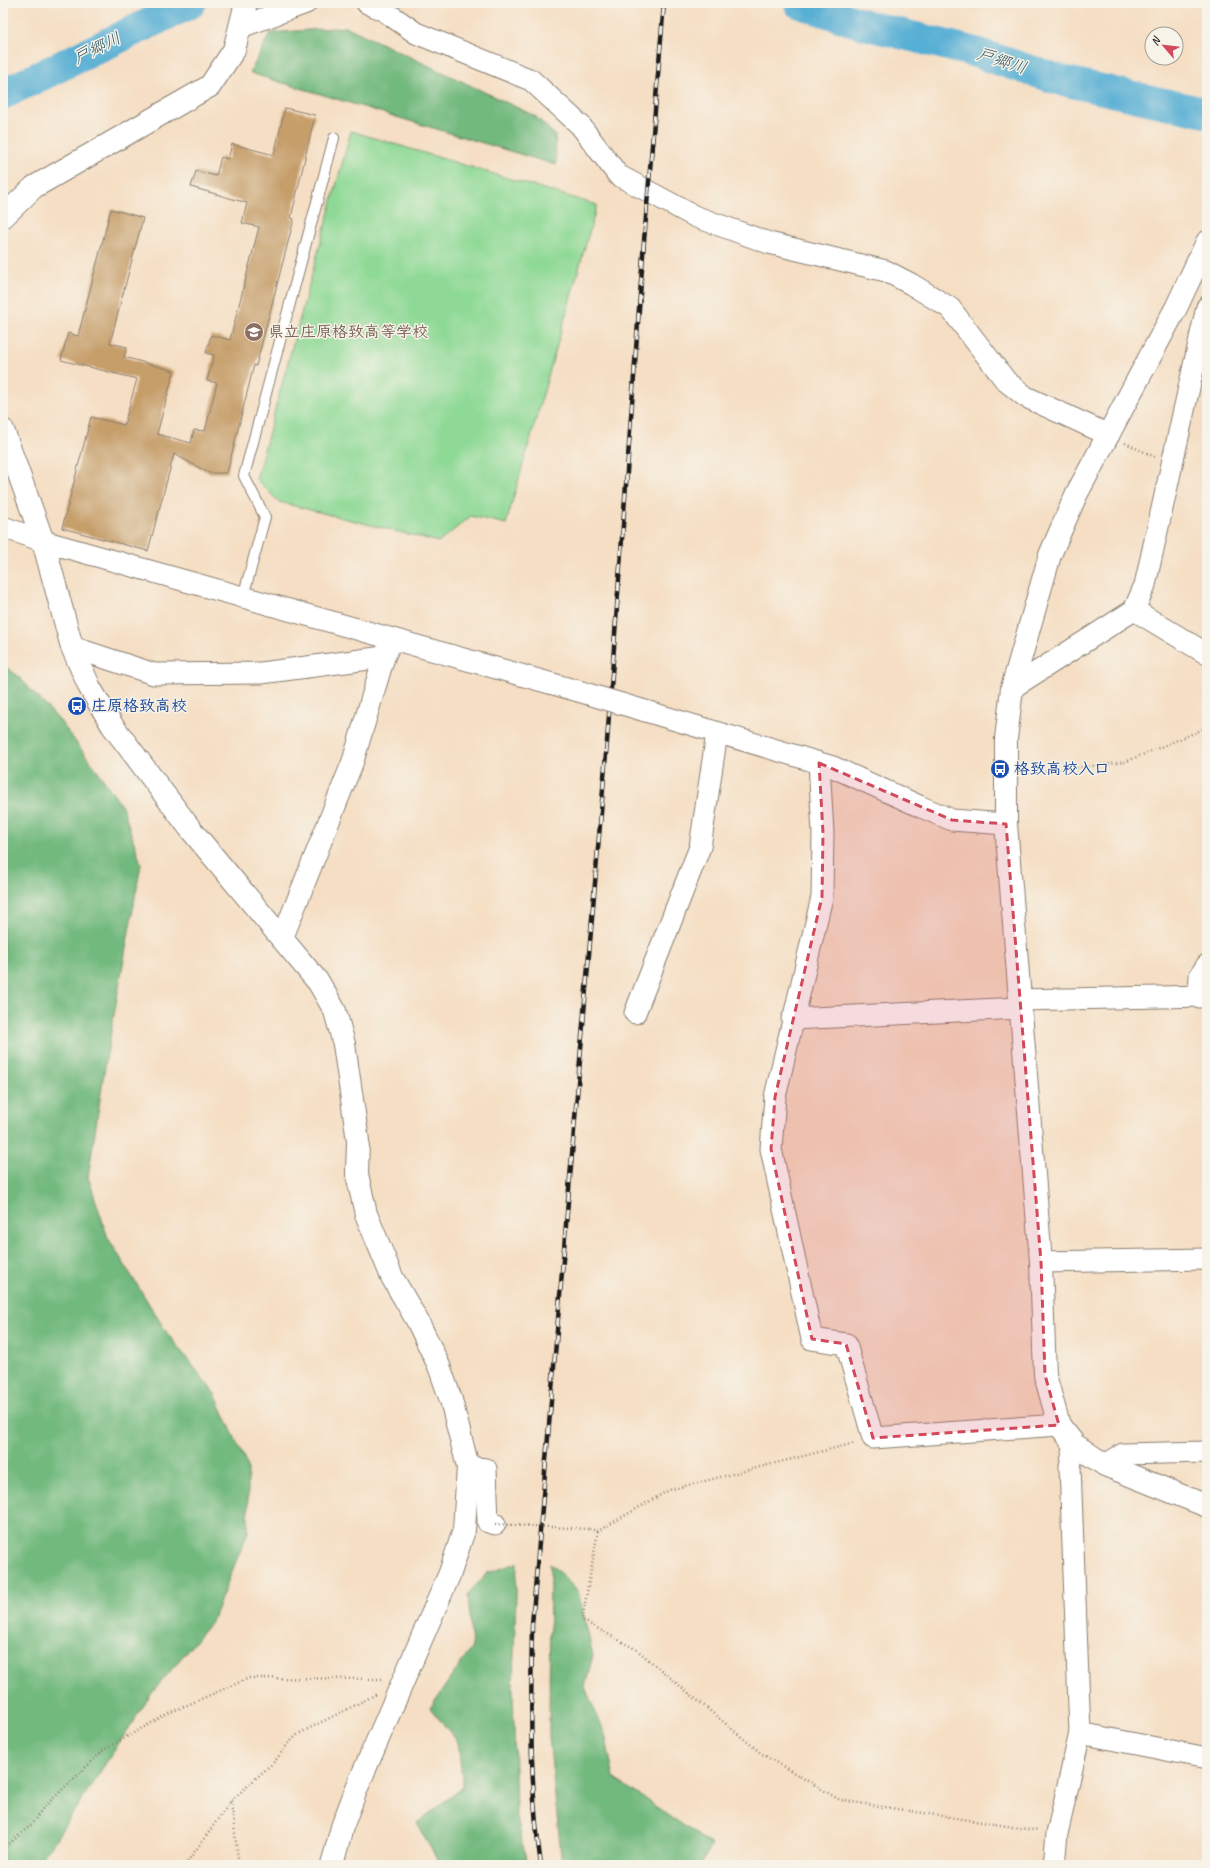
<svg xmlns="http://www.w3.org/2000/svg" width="1210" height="1868" font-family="Caveat,'Klee One',sans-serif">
	<rect width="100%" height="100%" fill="#f7f3e8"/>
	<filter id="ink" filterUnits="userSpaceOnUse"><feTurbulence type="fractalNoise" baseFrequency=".025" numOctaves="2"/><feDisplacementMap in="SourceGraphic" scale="8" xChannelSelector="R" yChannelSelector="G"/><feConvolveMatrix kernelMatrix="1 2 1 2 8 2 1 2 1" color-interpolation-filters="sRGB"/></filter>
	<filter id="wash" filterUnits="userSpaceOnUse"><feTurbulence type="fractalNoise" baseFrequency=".012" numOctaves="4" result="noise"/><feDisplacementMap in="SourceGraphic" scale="16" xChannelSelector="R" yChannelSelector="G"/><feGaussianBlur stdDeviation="0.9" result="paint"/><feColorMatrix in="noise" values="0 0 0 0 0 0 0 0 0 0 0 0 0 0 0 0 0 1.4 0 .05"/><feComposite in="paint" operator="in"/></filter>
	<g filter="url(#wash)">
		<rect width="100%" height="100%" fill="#f5dec3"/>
		<path fill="#8ed995" stroke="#557a58" d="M 351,131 L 597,205 L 506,524 L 471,516 L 439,542 L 279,502 L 256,479 Z"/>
		<g fill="#72b97e" stroke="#476a4d">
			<path d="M 347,27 L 535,116 L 555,135 L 556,165 L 250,73 L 270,33 Z"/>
			<path d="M 3,665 L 18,676 L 60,721 L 99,773 L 123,808 L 141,864 L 106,1060 L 88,1177 L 108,1238 L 167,1333 L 215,1394 L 248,1467 L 248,1532 L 212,1621 L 152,1693 L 50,1848 L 33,1865 L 3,1865 Z"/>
			<path d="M 517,1563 L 513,1685 L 516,1812 L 527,1865 L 440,1865 L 417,1823 L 463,1787 L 458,1742 L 430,1708 L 472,1647 L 468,1594 L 487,1573 Z"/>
			<path d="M 550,1563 L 578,1591 L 593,1655 L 585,1687 L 605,1734 L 614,1778 L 712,1845 L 700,1865 L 562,1865 L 549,1737 Z"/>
		</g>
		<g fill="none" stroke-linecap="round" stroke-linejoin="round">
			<g stroke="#57afd4" stroke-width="31">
				<path d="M 799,3 L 862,24 L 974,52 L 1060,80 L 1207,113"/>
				<path d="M 3,94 L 191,3"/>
			</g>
		</g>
		<g id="blocks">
			<path fill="#c69e6a" d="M 285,108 L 315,115 L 291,218 L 294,219 L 256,366 L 254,365 L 227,473 L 209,473 L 174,454 L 148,551 L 62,528 L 91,417 L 124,425 L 137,379 L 61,360 L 68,333 L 78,336 L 111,209 L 143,218 L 110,343 L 127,347 L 124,357 L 174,371 L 157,434 L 191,443 L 194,430 L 205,431 L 217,383 L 207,381 L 214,355 L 206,353 L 211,335 L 230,340 L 259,227 L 242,223 L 247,203 L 191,187 L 196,171 L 216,176 L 221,157 L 228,159 L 232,144 L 274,155 Z"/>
		</g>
	</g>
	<g filter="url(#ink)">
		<use href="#blocks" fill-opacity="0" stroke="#887d70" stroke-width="1"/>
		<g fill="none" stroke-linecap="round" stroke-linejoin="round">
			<defs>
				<path id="service" d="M 243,597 L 265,517 L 244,476 L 334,138"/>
				<g id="minor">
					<path d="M 367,3 L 383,10 L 416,33 L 531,80 L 580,125 L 618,175 L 694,216 L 769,243 L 886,271 L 911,284 L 950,308 L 1006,381 L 1026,397 L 1109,435"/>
					<path d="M 241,27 L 306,3"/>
					<path d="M 3,527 L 43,541 L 578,691"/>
					<path d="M 1134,610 L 1207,654"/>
					<path d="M 72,647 L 154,674 L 261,673 L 384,657"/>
					<path d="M 1012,688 L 1134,610 L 1145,585 L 1207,307"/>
					<path d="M 642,710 L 833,767 L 919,806 L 952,820 L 1006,824"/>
					<path d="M 819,763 L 823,833 L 822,897 L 775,1097 L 771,1149 L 812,1339 L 846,1344 L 873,1438 L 1059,1425"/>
					<path d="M 282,939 L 353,761 L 384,657 L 392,639"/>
					<path d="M 1199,997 L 1200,976 L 1207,965"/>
					<path d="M 1019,1000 L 1207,996"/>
					<path d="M 635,1013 L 700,847 L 717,733"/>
					<path d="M 792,1019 L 1020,1008"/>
					<path d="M 1041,1262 L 1207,1259"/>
					<path d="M 1105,1465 L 1123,1454 L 1207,1452"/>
					<path d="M 468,1467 L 486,1469 L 488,1522 L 495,1524"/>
					<path d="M 1080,1733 L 1207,1758"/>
					<path d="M 1054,1865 L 1057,1834 L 1080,1733 L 1070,1466 L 1075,1445"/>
				</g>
				<g id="tertiary">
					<path d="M 3,217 L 34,187 L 210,86 L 234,50 L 246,3"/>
					<path d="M 1207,242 L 1176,308 L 1076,495 L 1050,555 L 1012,688 L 1006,739 L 1006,824 L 1041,1262 L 1045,1375 L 1059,1425 L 1075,1445 L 1105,1465 L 1207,1506"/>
					<path d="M 3,430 L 43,541 L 72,647 L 90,688 L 112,725 L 192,831 L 319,983 L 335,1011 L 344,1044 L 358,1141 L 357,1174 L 366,1214 L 392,1277 L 418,1322 L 439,1366 L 451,1400 L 468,1467 L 464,1530 L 450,1573 L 358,1785 L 342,1827 L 332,1865"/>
				</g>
			</defs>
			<use href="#service" stroke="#887d70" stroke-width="12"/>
			<use href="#minor" stroke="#887d70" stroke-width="23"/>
			<use href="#tertiary" stroke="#887d70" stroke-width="24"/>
			<g stroke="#887d70" stroke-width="2.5" stroke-dasharray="1 3" stroke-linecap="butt">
				<path d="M 1125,443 L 1155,457"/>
				<path d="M 1207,710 L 1203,719 L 1207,732"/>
				<path d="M 1025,774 L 1125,762 L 1206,728"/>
				<path d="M 589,1529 L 598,1531 L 669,1490 L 855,1443"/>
				<path d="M 598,1531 L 582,1620 L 637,1650 L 762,1754 L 840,1800 L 1039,1831"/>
				<path d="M 231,1801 L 238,1858 L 242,1865"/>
				<path d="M 3,1849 L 31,1825 L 43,1808 L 105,1749 L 169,1713 L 249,1678 L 383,1679"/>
				<path d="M 185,1865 L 231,1801 L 275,1761 L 288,1744 L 298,1734 L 377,1694"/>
			</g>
			<use href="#service" stroke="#fff" stroke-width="10"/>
			<use href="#minor" stroke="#fff" stroke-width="21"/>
			<use href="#tertiary" stroke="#fff" stroke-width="22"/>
			<defs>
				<path id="rail" d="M 541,1865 C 529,1785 531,1705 532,1625 L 607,742 L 644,241 L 664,3"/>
			</defs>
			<use href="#rail" stroke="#1c1c1c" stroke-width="4.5"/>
			<use href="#rail" stroke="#f7f3e8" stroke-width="3" stroke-dasharray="9" stroke-linecap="butt"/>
			<defs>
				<path id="minor-bridge" d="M 578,691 L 642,710"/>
			</defs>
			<use href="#minor-bridge" stroke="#887d70" stroke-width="23" stroke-linecap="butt"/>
			<path stroke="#887d70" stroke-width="2.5" stroke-dasharray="1 3" stroke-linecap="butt" d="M 495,1524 L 589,1529"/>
			<use href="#minor-bridge" stroke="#fff" stroke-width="21"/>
		</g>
	</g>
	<path fill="#d1495b" fill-opacity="0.2" stroke="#d1495b" stroke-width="3" stroke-dasharray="8 5" stroke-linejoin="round" d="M 819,763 L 952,820 L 1006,824 L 1041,1262 L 1045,1375 L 1059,1425 L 873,1438 L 846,1344 L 812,1339 L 771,1149 L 775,1097 L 822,897 L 823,833 Z"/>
	<defs>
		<symbol id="school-disc" viewBox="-11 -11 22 22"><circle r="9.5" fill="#8d6e63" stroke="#f7f3e8"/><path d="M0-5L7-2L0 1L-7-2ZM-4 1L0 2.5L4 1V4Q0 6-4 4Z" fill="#fff"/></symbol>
		<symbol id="bus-disc" viewBox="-11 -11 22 22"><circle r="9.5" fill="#1a4fb4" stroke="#f7f3e8"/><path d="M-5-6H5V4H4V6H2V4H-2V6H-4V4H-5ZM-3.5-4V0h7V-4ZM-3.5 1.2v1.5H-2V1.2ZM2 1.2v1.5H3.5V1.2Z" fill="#fff"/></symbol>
	</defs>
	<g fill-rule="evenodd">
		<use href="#school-disc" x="243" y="321" width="22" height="22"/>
		<use href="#bus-disc" x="66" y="695" width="22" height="22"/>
		<use href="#bus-disc" x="989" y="758" width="22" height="22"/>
	</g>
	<g text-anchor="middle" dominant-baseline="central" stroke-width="3" stroke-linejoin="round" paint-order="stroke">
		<g font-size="16" font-weight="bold" fill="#785e54" stroke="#f7f3e8" text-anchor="start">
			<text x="268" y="332">県立庄原格致高等学校</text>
		</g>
		<g font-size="16" font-weight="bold" fill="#164399" stroke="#f7f3e8" text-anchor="start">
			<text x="91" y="706">庄原格致高校</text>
			<text x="1014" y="769">格致高校入口</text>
		</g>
		<g font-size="17" font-style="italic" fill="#345766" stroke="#f7f3e8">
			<text transform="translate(97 48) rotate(-26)">戸郷川</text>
			<text transform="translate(1002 61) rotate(18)">戸郷川</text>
		</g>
	</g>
	<rect width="1210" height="1868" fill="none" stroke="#f7f3e8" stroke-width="16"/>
	<g transform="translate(1164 46) rotate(298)"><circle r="19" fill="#f7f3e8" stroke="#9f9d96"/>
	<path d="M0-3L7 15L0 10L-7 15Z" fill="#d1495b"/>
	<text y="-6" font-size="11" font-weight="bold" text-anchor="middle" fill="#1c1c1c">N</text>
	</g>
</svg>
